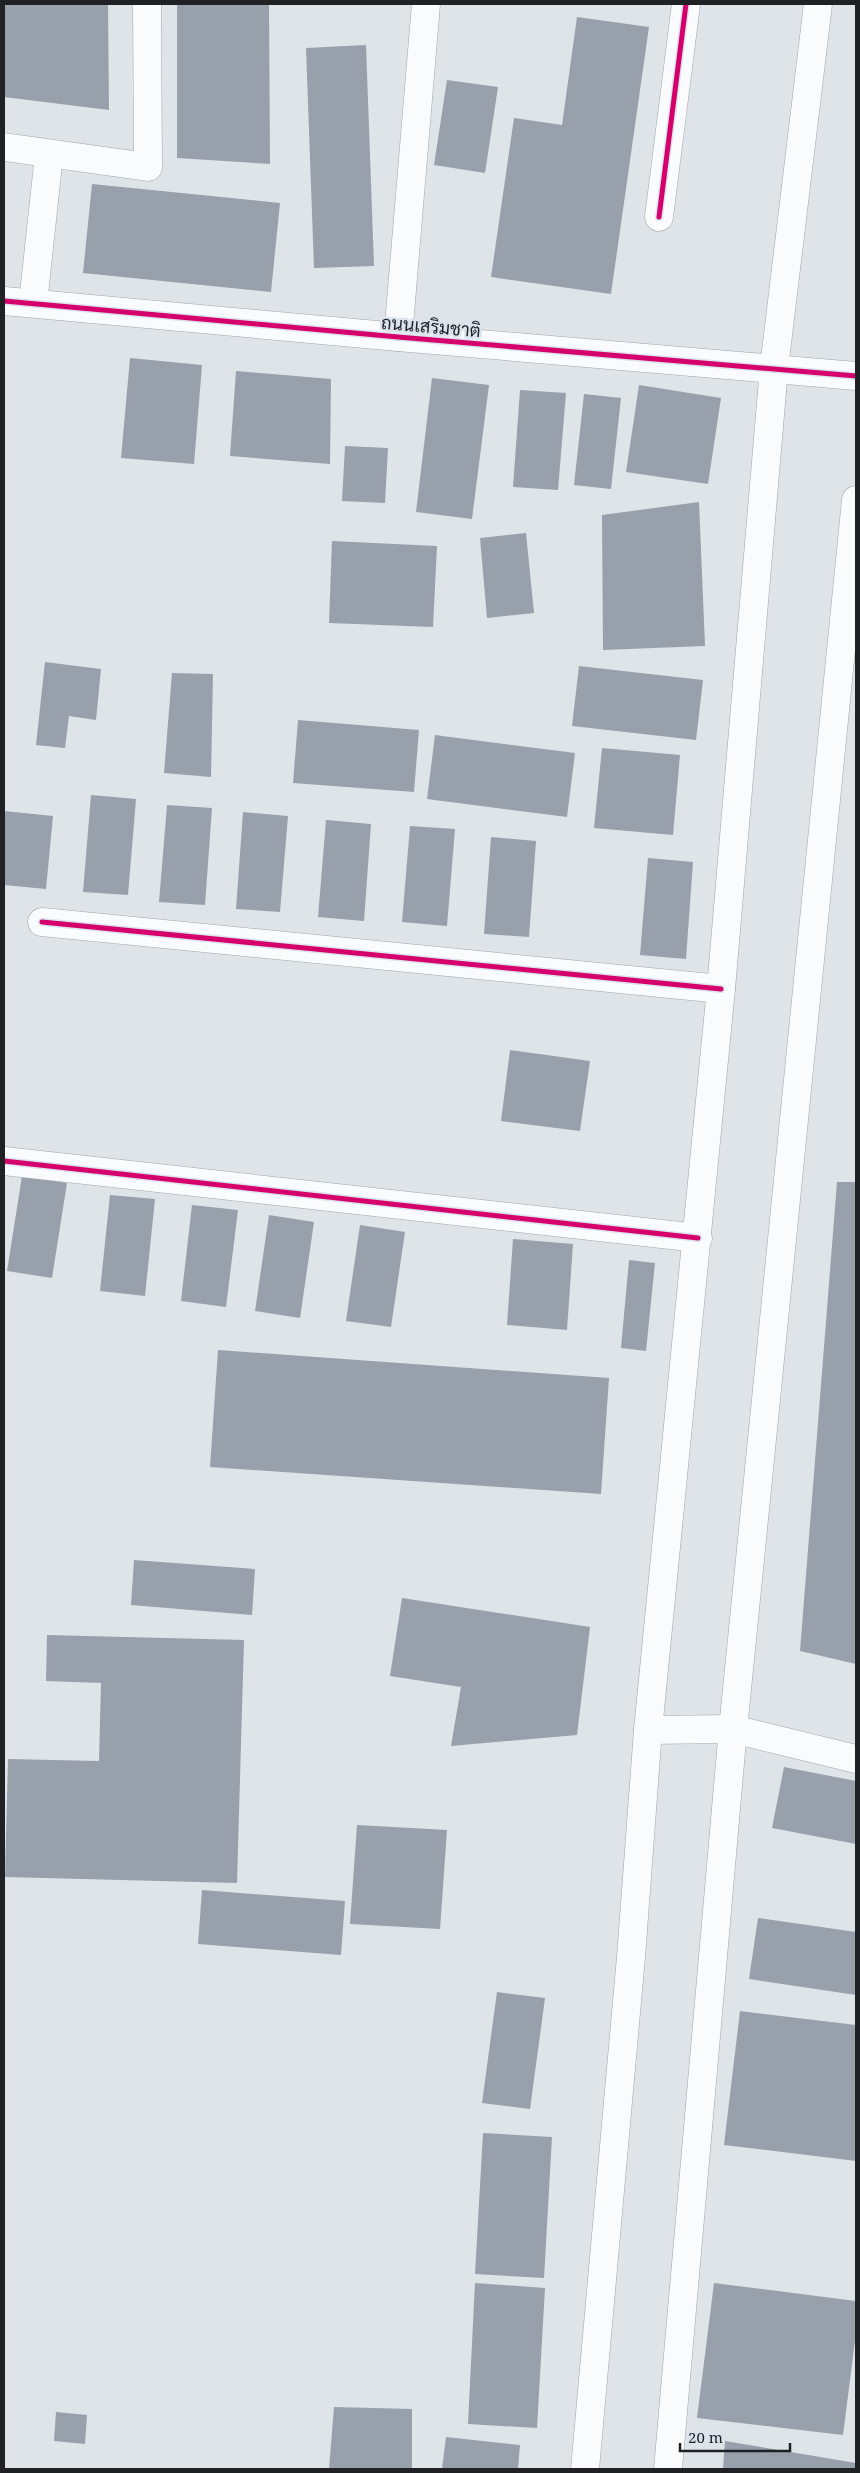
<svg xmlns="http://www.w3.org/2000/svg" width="860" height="2473" font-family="'Noto Serif',Sarabun,serif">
	<rect width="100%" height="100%" fill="#dfe4e9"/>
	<g fill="#98a0ab">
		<path d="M 4,4 L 108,4 L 109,110 L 4,97 Z"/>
		<path d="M 177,4 L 269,4 L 270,164 L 177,158 Z"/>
		<path d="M 577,17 L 649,27 L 611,294 L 491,277 L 514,118 L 562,125 Z"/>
		<path d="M 366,45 L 374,266 L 314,268 L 306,48 Z"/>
		<path d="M 447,80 L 498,87 L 485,173 L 434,165 Z"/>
		<path d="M 92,184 L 280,203 L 271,292 L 83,273 Z"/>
		<path d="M 130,358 L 202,365 L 194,464 L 121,458 Z"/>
		<path d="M 236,371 L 331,379 L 330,464 L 230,456 Z"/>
		<path d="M 432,378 L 489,385 L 472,519 L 416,512 Z"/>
		<path d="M 639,385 L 721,398 L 708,484 L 626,472 Z"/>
		<path d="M 520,390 L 566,393 L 558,490 L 513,487 Z"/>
		<path d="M 584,394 L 621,398 L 611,489 L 574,485 Z"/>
		<path d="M 345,446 L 388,448 L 385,503 L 342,501 Z"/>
		<path d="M 699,502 L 705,646 L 603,650 L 602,515 Z"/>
		<path d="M 526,533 L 534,613 L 487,618 L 480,538 Z"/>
		<path d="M 332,541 L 437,546 L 433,627 L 329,623 Z"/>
		<path d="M 45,662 L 101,669 L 96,720 L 69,716 L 65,748 L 36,745 Z"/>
		<path d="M 579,666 L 703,680 L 696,740 L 572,726 Z"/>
		<path d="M 172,673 L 213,674 L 211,777 L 164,773 Z"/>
		<path d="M 298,720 L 419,730 L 414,792 L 293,783 Z"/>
		<path d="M 435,735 L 575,753 L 567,817 L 427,799 Z"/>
		<path d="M 602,748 L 680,755 L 673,835 L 594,828 Z"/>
		<path d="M 91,795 L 136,799 L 128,895 L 83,892 Z"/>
		<path d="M 167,805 L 212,808 L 205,905 L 159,902 Z"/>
		<path d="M 4,811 L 53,816 L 46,889 L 4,885 Z"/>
		<path d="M 243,812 L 288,816 L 280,912 L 236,909 Z"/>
		<path d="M 326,820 L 371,824 L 364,921 L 318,917 Z"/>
		<path d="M 410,826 L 455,829 L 447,926 L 402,922 Z"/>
		<path d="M 491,837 L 536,841 L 529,937 L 484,934 Z"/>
		<path d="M 648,858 L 693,862 L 686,959 L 640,955 Z"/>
		<path d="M 510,1050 L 590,1061 L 580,1131 L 501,1121 Z"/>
		<path d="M 22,1176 L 67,1183 L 52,1278 L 7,1271 Z"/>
		<path d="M 837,1182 L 856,1182 L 856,1664 L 800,1651 Z"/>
		<path d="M 110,1195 L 155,1199 L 145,1296 L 100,1291 Z"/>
		<path d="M 192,1205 L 238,1210 L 226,1307 L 181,1301 Z"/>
		<path d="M 269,1215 L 314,1222 L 300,1318 L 255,1311 Z"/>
		<path d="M 360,1225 L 405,1232 L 391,1327 L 346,1321 Z"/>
		<path d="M 513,1239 L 573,1244 L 567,1330 L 507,1325 Z"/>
		<path d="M 629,1260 L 655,1263 L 646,1351 L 621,1348 Z"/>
		<path d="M 218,1350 L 609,1378 L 601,1494 L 210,1467 Z"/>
		<path d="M 134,1560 L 255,1569 L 252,1615 L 131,1605 Z"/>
		<path d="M 402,1598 L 590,1627 L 577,1735 L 451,1746 L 461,1687 L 390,1676 Z"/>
		<path d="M 47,1635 L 244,1640 L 237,1883 L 5,1877 L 8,1759 L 99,1761 L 101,1683 L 46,1681 Z"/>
		<path d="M 784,1767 L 856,1781 L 856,1844 L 772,1828 Z"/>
		<path d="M 357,1825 L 447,1830 L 440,1929 L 350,1924 Z"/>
		<path d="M 202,1890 L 345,1901 L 341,1955 L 198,1944 Z"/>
		<path d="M 758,1918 L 856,1932 L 856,1995 L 749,1979 Z"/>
		<path d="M 497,1992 L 545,1998 L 530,2109 L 482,2103 Z"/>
		<path d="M 740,2011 L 856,2025 L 856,2161 L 724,2145 Z"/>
		<path d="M 483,2133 L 552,2137 L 544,2278 L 475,2274 Z"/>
		<path d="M 475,2283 L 545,2288 L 537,2428 L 468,2424 Z"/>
		<path d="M 714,2283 L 856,2301 L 856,2333 L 843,2435 L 697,2418 Z"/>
		<path d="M 334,2407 L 412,2409 L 412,2469 L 329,2469 Z"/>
		<path d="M 56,2412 L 87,2415 L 85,2444 L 54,2441 Z"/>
		<path d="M 446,2437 L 520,2445 L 518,2469 L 442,2469 Z"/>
		<path d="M 725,2441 L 856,2463 L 856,2469 L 723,2469 Z"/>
	</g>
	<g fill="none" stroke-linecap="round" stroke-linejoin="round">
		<defs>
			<g id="minor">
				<path d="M 4,147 L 148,167 L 147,4"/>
				<path d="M 659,217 L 686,4"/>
				<path d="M 4,301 L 398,337 L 856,376"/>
				<path d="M 33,303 L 49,155"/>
				<path d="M 398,337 L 426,4"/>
				<path d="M 42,922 L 721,989"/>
				<path d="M 4,1161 L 698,1238"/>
				<path d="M 648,1730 L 733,1729 L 856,1759"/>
			</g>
			<g id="major">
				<path d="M 585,2469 L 631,1957 L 648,1730 L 721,989 L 774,368 L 818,4"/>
				<path d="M 668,2469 L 733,1729 L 856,500"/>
			</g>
		</defs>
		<use href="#minor" stroke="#a1a4a8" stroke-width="29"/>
		<use href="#major" stroke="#a1a4a8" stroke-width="29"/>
		<use href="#minor" stroke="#fafbfc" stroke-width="28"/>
		<use href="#major" stroke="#fafbfc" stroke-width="28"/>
		<defs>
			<g id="cycleway">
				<path d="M 659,217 L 686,4"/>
				<path d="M 4,301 L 398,337 L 856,376"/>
				<path d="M 42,922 L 721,989"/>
				<path d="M 4,1161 L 698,1238"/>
			</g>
		</defs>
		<use href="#cycleway" stroke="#dbe3ed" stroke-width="8"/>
		<use href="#cycleway" stroke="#d6006c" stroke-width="5"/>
	</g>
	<g text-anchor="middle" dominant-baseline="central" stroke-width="5" stroke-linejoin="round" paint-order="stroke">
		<g font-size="18" fill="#1f2125" stroke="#dbe3ed">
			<text transform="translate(431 326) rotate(5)">ถนนเสริมชาติ</text>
		</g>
	</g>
	<rect width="860" height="2473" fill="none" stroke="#1f2125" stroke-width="10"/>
	<path d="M680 2443v8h110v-8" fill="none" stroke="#1f2125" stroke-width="2.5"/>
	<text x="688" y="2443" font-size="15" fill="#1f2125" stroke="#dbe3ed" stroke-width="4" paint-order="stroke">20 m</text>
</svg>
